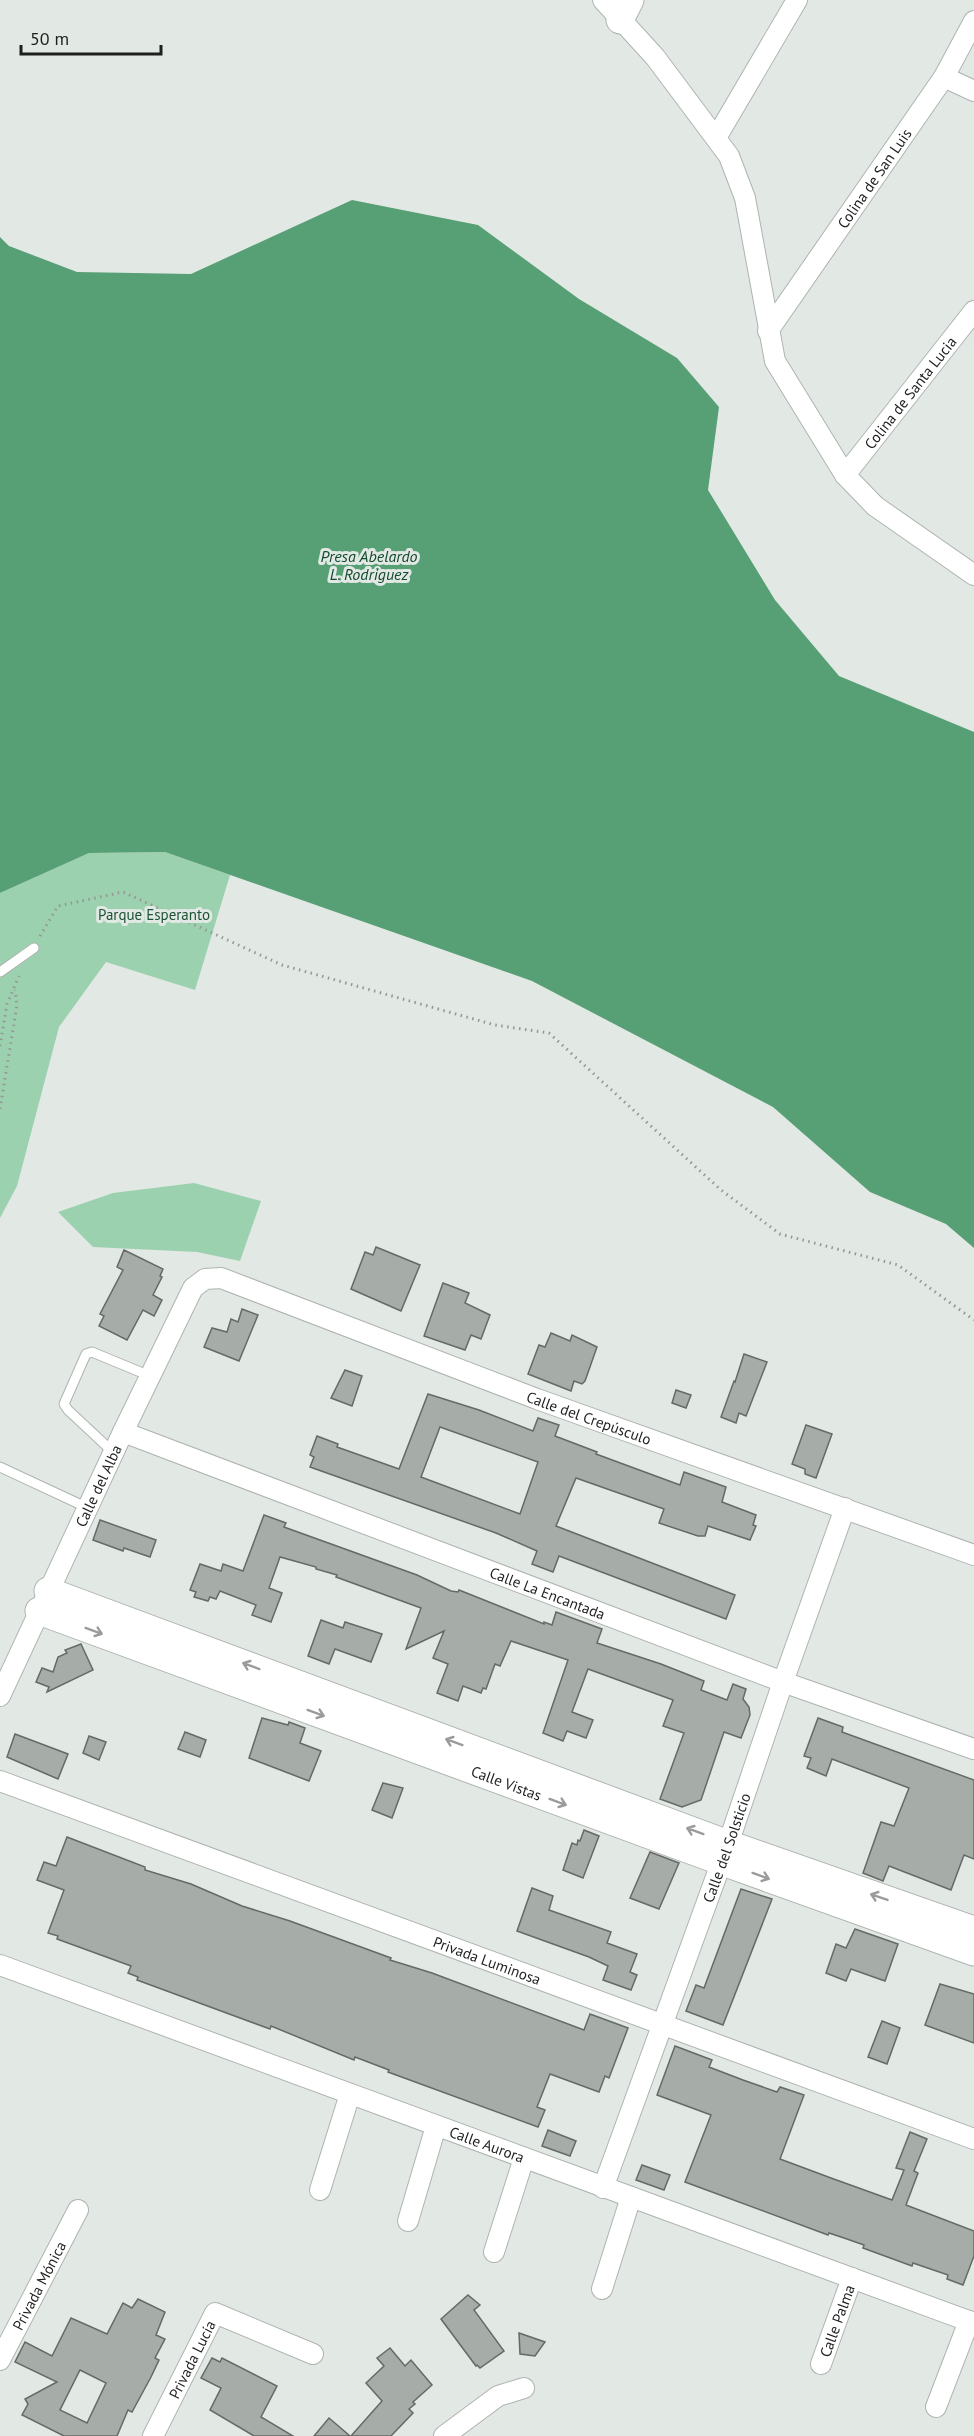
<svg xmlns="http://www.w3.org/2000/svg" width="974" height="2436" font-family="'PT Sans',sans-serif">
	<rect width="100%" height="100%" fill="#e2e8e4"/>
	<g fill="#9bd1af">
		<path d="M 165,852 L 230,875 L 195,990 L 106,962 L 59,1027 L 17,1186 L 0,1218 L 0,893 L 89,853 Z"/>
		<path d="M 194,1183 L 261,1201 L 240,1261 L 197,1252 L 93,1247 L 58,1212 L 113,1193 Z"/>
	</g>
	<path fill="#579f74" d="M 352,200 L 478,225 L 579,299 L 677,358 L 719,407 L 708,490 L 775,600 L 839,676 L 974,732 L 974,1248 L 946,1224 L 870,1192 L 773,1107 L 532,981 L 165,852 L 89,853 L 0,893 L 0,237 L 9,246 L 77,272 L 191,274 Z"/>
	<g fill="#a6aca8" stroke="#656a66" stroke-width="1.5" fill-rule="evenodd">
		<path d="M 376,1247 L 420,1265 L 401,1311 L 351,1289 L 365,1252 L 373,1255 Z"/>
		<path d="M 124,1250 L 163,1269 L 160,1276 L 162,1277 L 153,1295 L 162,1300 L 154,1316 L 143,1310 L 127,1340 L 99,1326 L 104,1316 L 100,1314 L 123,1270 L 117,1267 Z"/>
		<path d="M 443,1283 L 469,1293 L 465,1303 L 490,1315 L 481,1339 L 471,1335 L 465,1350 L 424,1336 Z"/>
		<path d="M 242,1309 L 258,1315 L 239,1361 L 204,1347 L 212,1328 L 227,1332 L 231,1319 L 238,1322 Z"/>
		<path d="M 551,1333 L 570,1341 L 572,1335 L 597,1347 L 585,1381 L 582,1384 L 574,1381 L 571,1391 L 528,1374 L 539,1345 L 545,1347 Z"/>
		<path d="M 744,1354 L 767,1362 L 746,1416 L 739,1413 L 736,1423 L 721,1417 L 734,1381 L 735,1382 Z"/>
		<path d="M 345,1370 L 362,1376 L 352,1406 L 331,1398 Z"/>
		<path d="M 676,1390 L 691,1395 L 686,1408 L 672,1403 Z"/>
		<path d="M 428,1394 L 479,1410 L 533,1431 L 538,1418 L 559,1425 L 555,1436 L 597,1452 L 596,1454 L 680,1485 L 684,1472 L 726,1487 L 722,1502 L 756,1515 L 753,1525 L 756,1526 L 750,1540 L 708,1526 L 705,1536 L 698,1536 L 659,1523 L 664,1509 L 576,1478 L 556,1526 L 735,1595 L 726,1619 L 559,1556 L 553,1572 L 532,1564 L 537,1551 L 496,1533 L 310,1467 L 314,1457 L 310,1455 L 317,1436 L 338,1444 L 337,1447 L 399,1469 ZM 440,1427 L 538,1462 L 520,1514 L 421,1477 Z"/>
		<path d="M 806,1425 L 832,1434 L 816,1478 L 805,1474 L 805,1469 L 792,1464 Z"/>
		<path d="M 264,1515 L 286,1523 L 284,1527 L 417,1575 L 451,1591 L 458,1592 L 459,1590 L 544,1624 L 544,1622 L 552,1625 L 556,1612 L 602,1629 L 597,1643 L 661,1664 L 704,1681 L 701,1690 L 727,1700 L 733,1684 L 746,1689 L 743,1699 L 749,1707 L 750,1715 L 741,1738 L 724,1732 L 701,1800 L 682,1807 L 660,1799 L 684,1733 L 663,1726 L 673,1700 L 588,1669 L 572,1712 L 593,1720 L 586,1738 L 567,1731 L 563,1741 L 543,1733 L 568,1660 L 511,1641 L 500,1666 L 495,1664 L 486,1689 L 483,1688 L 481,1693 L 463,1686 L 458,1701 L 437,1693 L 448,1664 L 433,1658 L 444,1631 L 406,1649 L 421,1608 L 336,1577 L 337,1575 L 316,1569 L 316,1567 L 280,1557 L 269,1588 L 282,1593 L 271,1622 L 252,1615 L 256,1605 L 220,1591 L 216,1599 L 210,1597 L 208,1601 L 194,1597 L 196,1592 L 190,1590 L 200,1564 L 221,1571 L 223,1564 L 243,1571 Z"/>
		<path d="M 100,1520 L 156,1540 L 150,1557 L 124,1548 L 123,1551 L 93,1540 Z"/>
		<path d="M 321,1620 L 343,1628 L 345,1622 L 382,1634 L 371,1662 L 335,1649 L 329,1664 L 308,1656 Z"/>
		<path d="M 81,1644 L 93,1670 L 47,1692 L 49,1687 L 36,1682 L 42,1668 L 53,1672 L 58,1657 L 67,1653 L 65,1650 Z"/>
		<path d="M 262,1718 L 288,1725 L 289,1722 L 305,1728 L 300,1743 L 321,1751 L 309,1781 L 249,1758 Z"/>
		<path d="M 818,1718 L 843,1727 L 842,1732 L 974,1780 L 974,1859 L 964,1855 L 951,1890 L 889,1866 L 883,1881 L 863,1873 L 881,1822 L 894,1826 L 909,1788 L 832,1759 L 826,1776 L 807,1768 L 811,1758 L 804,1756 Z"/>
		<path d="M 185,1732 L 206,1740 L 200,1757 L 178,1749 Z"/>
		<path d="M 15,1734 L 68,1754 L 58,1779 L 7,1757 Z"/>
		<path d="M 89,1736 L 106,1742 L 99,1760 L 83,1753 Z"/>
		<path d="M 383,1783 L 403,1788 L 392,1818 L 372,1810 Z"/>
		<path d="M 584,1830 L 599,1836 L 583,1878 L 563,1870 L 572,1843 L 577,1845 L 578,1840 L 580,1841 Z"/>
		<path d="M 67,1837 L 145,1867 L 145,1870 L 191,1884 L 242,1906 L 290,1921 L 391,1958 L 390,1960 L 432,1973 L 584,2030 L 590,2014 L 628,2028 L 609,2078 L 605,2076 L 599,2092 L 550,2074 L 537,2107 L 545,2110 L 538,2127 L 388,2072 L 389,2070 L 355,2057 L 354,2060 L 271,2026 L 270,2029 L 137,1980 L 138,1977 L 128,1973 L 131,1966 L 57,1939 L 58,1936 L 48,1933 L 64,1890 L 37,1880 L 44,1862 L 56,1866 Z"/>
		<path d="M 650,1852 L 679,1863 L 659,1909 L 630,1898 Z"/>
		<path d="M 532,1888 L 553,1896 L 549,1910 L 611,1932 L 607,1943 L 637,1954 L 630,1972 L 637,1975 L 631,1990 L 603,1980 L 608,1966 L 589,1957 L 517,1931 Z"/>
		<path d="M 741,1889 L 772,1899 L 723,2025 L 686,2011 L 696,1985 L 704,1988 Z"/>
		<path d="M 855,1929 L 898,1944 L 885,1981 L 851,1969 L 846,1981 L 826,1973 L 836,1944 L 846,1948 Z"/>
		<path d="M 940,1984 L 974,1994 L 974,2043 L 925,2025 Z"/>
		<path d="M 882,2021 L 900,2028 L 887,2064 L 868,2057 Z"/>
		<path d="M 675,2046 L 712,2060 L 709,2067 L 743,2080 L 777,2092 L 780,2087 L 804,2095 L 780,2159 L 831,2178 L 892,2200 L 904,2170 L 896,2168 L 910,2132 L 927,2139 L 914,2171 L 918,2173 L 906,2205 L 974,2231 L 974,2256 L 963,2285 L 947,2279 L 948,2275 L 913,2263 L 912,2266 L 863,2248 L 864,2245 L 844,2238 L 829,2233 L 828,2235 L 685,2182 L 711,2115 L 657,2095 Z"/>
		<path d="M 548,2130 L 576,2141 L 570,2156 L 542,2146 Z"/>
		<path d="M 642,2165 L 670,2175 L 664,2190 L 636,2180 Z"/>
		<path d="M 468,2295 L 480,2305 L 474,2310 L 504,2351 L 480,2368 L 477,2365 L 476,2366 L 441,2319 Z"/>
		<path d="M 138,2299 L 165,2312 L 156,2335 L 165,2339 L 155,2358 L 159,2360 L 151,2377 L 132,2412 L 128,2410 L 117,2436 L 64,2436 L 22,2415 L 28,2404 L 25,2399 L 57,2382 L 15,2362 L 25,2342 L 52,2356 L 71,2318 L 107,2334 L 123,2303 L 132,2308 ZM 80,2370 L 106,2383 L 87,2423 L 60,2410 Z"/>
		<path d="M 519,2333 L 545,2342 L 535,2356 L 520,2354 Z"/>
		<path d="M 390,2348 L 405,2366 L 411,2360 L 432,2385 L 413,2402 L 415,2404 L 409,2409 L 413,2413 L 391,2436 L 351,2436 L 382,2401 L 366,2383 L 384,2366 L 377,2358 Z"/>
		<path d="M 212,2358 L 220,2362 L 222,2358 L 277,2386 L 261,2417 L 293,2436 L 254,2436 L 210,2410 L 221,2388 L 201,2378 Z"/>
		<path d="M 329,2418 L 350,2436 L 314,2436 Z"/>
	</g>
	<g fill="none" stroke-linecap="round" stroke-linejoin="round">
		<defs>
			<g id="lane">
				<path d="M 0,972 L 34,948"/>
				<path d="M 114,1453 L 68,1410 L 64,1404 L 86,1354 L 92,1352 L 150,1376"/>
				<path d="M 0,1467 L 88,1508"/>
			</g>
			<g id="street">
				<path d="M 603,0 L 655,57 L 729,156 L 745,198 L 775,361 L 845,475 L 875,506 L 974,575"/>
				<path d="M 944,77 L 974,91"/>
				<path d="M 716,138 L 797,0"/>
				<path id="s1" d="M 768,331 L 944,77 L 974,21"/>
				<path id="s2" d="M 845,475 L 974,311"/>
				<path id="s3" d="M 123,1432 L 783,1682 L 974,1749"/>
				<path id="s4" d="M 0,1696 L 123,1432 L 193,1288 L 205,1279 L 221,1278 L 537,1399 L 974,1555"/>
				<path id="s5" d="M 0,1781 L 974,2139"/>
				<path id="s6" d="M 0,1965 L 974,2323"/>
				<path id="s7" d="M 603,2188 L 728,1844 L 783,1682 L 845,1508"/>
				<path d="M 320,2190 L 350,2094"/>
				<path d="M 408,2221 L 436,2126"/>
				<path d="M 494,2252 L 524,2158"/>
				<path d="M 602,2289 L 631,2197"/>
				<path id="s8" d="M 0,2360 L 78,2210"/>
				<path id="s9" d="M 821,2364 L 852,2278"/>
				<path d="M 936,2407 L 969,2321"/>
				<path id="s10" d="M 153,2436 L 215,2313 L 313,2354"/>
				<path d="M 444,2436 L 498,2396 L 524,2388"/>
			</g>
			<g id="secondary">
				<path d="M 620,20 L 630,0"/>
				<path d="M 48,1591 L 728,1844 L 974,1930"/>
				<path id="s11" d="M 39,1611 L 720,1861 L 974,1952"/>
			</g>
		</defs>
		<use href="#lane" stroke="#aeb4b0" stroke-width="11"/>
		<use href="#street" stroke="#aeb4b0" stroke-width="22"/>
		<use href="#secondary" stroke="#aeb4b0" stroke-width="29"/>
		<g stroke="#949895" stroke-width="3" stroke-dasharray="1.5 4.5" stroke-linecap="butt">
			<path d="M 40,936 L 58,906 L 123,892 L 282,965 L 495,1025 L 549,1033 L 721,1190 L 780,1234 L 898,1265 L 974,1320"/>
			<path d="M 0,1046 L 7,1004 L 19,976"/>
			<path d="M 0,1109 L 17,1005 L 15,990"/>
		</g>
		<use href="#lane" stroke="#fff" stroke-width="9"/>
		<use href="#street" stroke="#fff" stroke-width="20"/>
		<use href="#secondary" stroke="#fff" stroke-width="27"/>
	</g>
	<defs><path id="oneway-shaft" d="M-6 0H5M1.5-3L5.5 0L1.5 3" fill="none" stroke-width="1.6" stroke-linecap="round" stroke-linejoin="round" transform="scale(1.5)"/></defs>
	<g stroke="#9a9b9a">
		<use href="#oneway-shaft" transform="translate(94 1631) rotate(20)"/>
		<use href="#oneway-shaft" transform="translate(251 1666) rotate(-160)"/>
		<use href="#oneway-shaft" transform="translate(316 1713) rotate(20)"/>
		<use href="#oneway-shaft" transform="translate(454 1742) rotate(-160)"/>
		<use href="#oneway-shaft" transform="translate(558 1802) rotate(20)"/>
		<use href="#oneway-shaft" transform="translate(695 1831) rotate(-160)"/>
		<use href="#oneway-shaft" transform="translate(761 1876) rotate(20)"/>
		<use href="#oneway-shaft" transform="translate(879 1897) rotate(-161)"/>
	</g>
	<g text-anchor="middle" dominant-baseline="central" stroke-width="6" stroke-linejoin="round" paint-order="stroke">
		<g font-size="15" fill="#1e201f" stroke="#e2e8e4">
			<text stroke="none"><textPath href="#s1" startOffset="186">Colina de San Luis</textPath></text>
			<text stroke="none"><textPath href="#s2" startOffset="105">Colina de Santa Lucia</textPath></text>
			<text stroke="none"><textPath href="#s4" startOffset="876">Calle del Crepúsculo</textPath></text>
			<text stroke="none"><textPath href="#s4" startOffset="232">Calle del Alba</textPath></text>
			<text stroke="none"><textPath href="#s3" startOffset="454">Calle La Encantada</textPath></text>
			<text stroke="none"><textPath href="#s11" startOffset="498">Calle Vistas</textPath></text>
			<text stroke="none"><textPath href="#s7" startOffset="362">Calle del Solsticio</textPath></text>
			<text stroke="none"><textPath href="#s5" startOffset="519">Privada Luminosa</textPath></text>
			<text stroke="none"><textPath href="#s6" startOffset="519">Calle Aurora</textPath></text>
			<text stroke="none"><textPath href="#s8" startOffset="84">Privada Mónica</textPath></text>
			<text stroke="none"><textPath href="#s9" startOffset="46">Calle Palma</textPath></text>
			<text stroke="none"><textPath href="#s10" startOffset="86">Privada Lucía</textPath></text>
		</g>
		<g font-size="15" fill="#1c5234" stroke="#e2e8e4">
			<text x="154" y="914">Parque Esperanto</text>
		</g>
		<g font-size="16" font-style="italic" fill="#124a2d" stroke="#e2e8e4">
			<text x="369" y="556">Presa Abelardo<tspan x="369" dy="18">L. Rodriguez</tspan></text>
		</g>
	</g>
	<path d="M21 45v9h140v-9" fill="none" stroke="#1e201f" stroke-width="3"/>
	<text x="30" y="45" font-size="18" fill="#1e201f" stroke="#e2e8e4" stroke-width="4.5" paint-order="stroke">50 m</text>
</svg>
